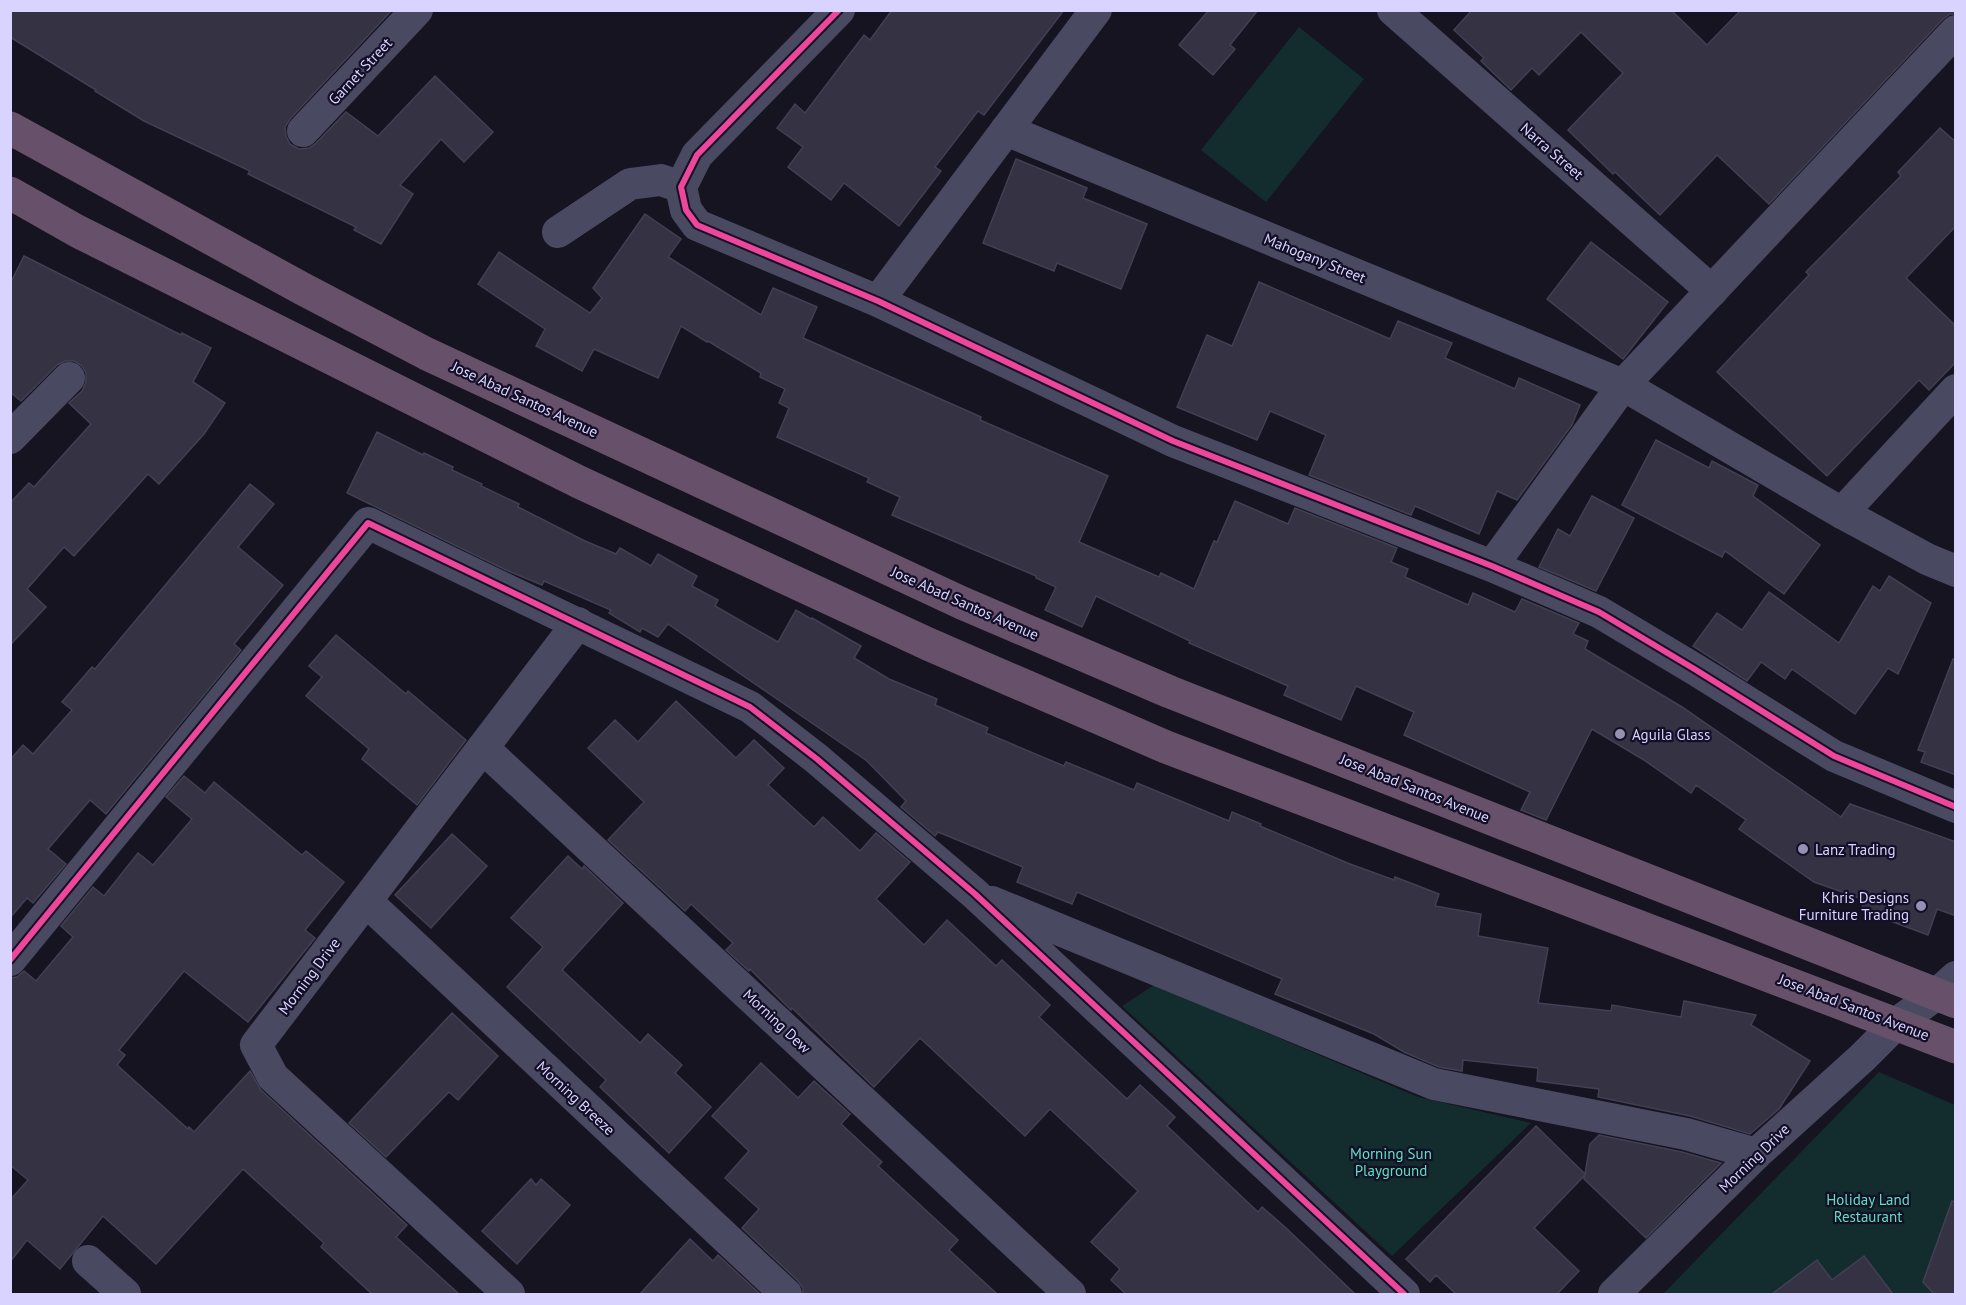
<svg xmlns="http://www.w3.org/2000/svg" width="1966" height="1305" font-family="'PT Sans',sans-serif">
	<rect width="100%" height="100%" fill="#161421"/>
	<g fill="#132c2d">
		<path d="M 1299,27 L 1364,79 L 1266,202 L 1201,150 Z"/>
		<path d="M 1154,985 L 1418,1097 L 1531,1123 L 1392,1256 L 1122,1006 Z"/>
		<path d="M 1879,1072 L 1955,1105 L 1955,1294 L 1663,1294 Z"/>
	</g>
	<g fill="#343243" stroke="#433f54" stroke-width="1.5">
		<path d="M 10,10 L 392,10 L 290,119 L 285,127 L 286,136 L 290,144 L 299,149 L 309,148 L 316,143 L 346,112 L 378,136 L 435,76 L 493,132 L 464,162 L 441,139 L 400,185 L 413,194 L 381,244 L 354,230 L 356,227 L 248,174 L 250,171 L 144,121 L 95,91 L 96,90 L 10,37 Z"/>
		<path d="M 892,10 L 1064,10 L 984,115 L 978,111 L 935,167 L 941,171 L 899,226 L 844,183 L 831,200 L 788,167 L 803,147 L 777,128 L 795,104 L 805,113 L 864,35 L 870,40 Z"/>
		<path d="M 1209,10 L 1258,10 L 1230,45 L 1235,49 L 1213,75 L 1179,45 Z"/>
		<path d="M 1472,10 L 1671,10 L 1707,45 L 1741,10 L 1956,10 L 1956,14 L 1950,14 L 1943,19 L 1769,204 L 1717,155 L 1660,215 L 1615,172 L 1613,174 L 1568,130 L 1623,73 L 1581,32 L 1539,75 L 1532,68 L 1511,90 L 1481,61 L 1484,58 L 1454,30 Z"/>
		<path d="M 1940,128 L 1956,142 L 1956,226 L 1906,278 L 1956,326 L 1956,362 L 1929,390 L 1919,380 L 1827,476 L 1717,372 L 1809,275 L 1806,272 L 1901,176 L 1898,172 Z"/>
		<path d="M 1016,159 L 1087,188 L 1083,198 L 1147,224 L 1121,289 L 1057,263 L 1054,271 L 983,243 Z"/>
		<path d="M 645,214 L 681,239 L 668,257 L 761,315 L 773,288 L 817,307 L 803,338 L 981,417 L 980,420 L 1108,476 L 1079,542 L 1159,577 L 1161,573 L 1194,589 L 1214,541 L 1217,542 L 1235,501 L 1288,524 L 1295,508 L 1397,548 L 1391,562 L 1408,569 L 1405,577 L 1468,605 L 1473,593 L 1515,612 L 1522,599 L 1579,623 L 1573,634 L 1588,641 L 1585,649 L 1682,707 L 1841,817 L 1850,804 L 1956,842 L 1956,916 L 1937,909 L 1928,935 L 1861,910 L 1865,900 L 1814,882 L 1739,829 L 1746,820 L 1696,785 L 1691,793 L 1644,760 L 1592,729 L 1546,820 L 1521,810 L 1530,792 L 1404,735 L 1414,712 L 1356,686 L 1341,720 L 1284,695 L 1288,686 L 1189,643 L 1190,641 L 1096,596 L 1082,627 L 1045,610 L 1056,587 L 1036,578 L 1036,576 L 892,515 L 900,497 L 867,482 L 869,478 L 777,437 L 789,408 L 779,403 L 785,389 L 760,377 L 761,373 L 708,341 L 707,342 L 681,326 L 658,378 L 594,349 L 582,371 L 536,346 L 545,329 L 478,284 L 499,252 L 590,313 L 602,298 L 593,288 Z"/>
		<path d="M 1591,242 L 1668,302 L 1623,359 L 1547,299 Z"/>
		<path d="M 24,256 L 181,335 L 182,333 L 211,348 L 193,382 L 225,403 L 204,434 L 159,484 L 148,474 L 74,556 L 64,547 L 27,589 L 46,607 L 10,645 L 10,503 L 29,483 L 34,487 L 91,424 L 69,403 L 82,391 L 86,382 L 86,373 L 82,366 L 74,361 L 65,361 L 57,365 L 21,401 L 10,392 L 10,284 Z"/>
		<path d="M 1259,282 L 1390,339 L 1398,321 L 1452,343 L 1445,358 L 1515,389 L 1519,378 L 1580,405 L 1572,425 L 1517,500 L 1497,491 L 1479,534 L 1415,506 L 1411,515 L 1309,475 L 1326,435 L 1270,411 L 1257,440 L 1177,407 L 1207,335 L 1232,346 Z"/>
		<path d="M 377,432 L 423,455 L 424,453 L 453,467 L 452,470 L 482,484 L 481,486 L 519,504 L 518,507 L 585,541 L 616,554 L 620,548 L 651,566 L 658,554 L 697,576 L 692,586 L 718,600 L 715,606 L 778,642 L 796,610 L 811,619 L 812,618 L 861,646 L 854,658 L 889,679 L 937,699 L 935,705 L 988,728 L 986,733 L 1064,766 L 1066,762 L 1134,790 L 1137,783 L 1229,821 L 1232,812 L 1261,824 L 1260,826 L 1350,864 L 1394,880 L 1395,877 L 1439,894 L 1435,906 L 1481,914 L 1478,936 L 1548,948 L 1538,1003 L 1611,1011 L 1612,1005 L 1681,1017 L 1684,1001 L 1756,1015 L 1751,1025 L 1810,1061 L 1779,1109 L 1750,1134 L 1690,1116 L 1598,1097 L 1599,1089 L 1537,1081 L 1538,1068 L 1463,1060 L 1462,1071 L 1439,1067 L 1404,1052 L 1374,1034 L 1275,994 L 1282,979 L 1077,892 L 1072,904 L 1017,882 L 1023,867 L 938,832 L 935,836 L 901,807 L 906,801 L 867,761 L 668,624 L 658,637 L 642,628 L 640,632 L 609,613 L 611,610 L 544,581 L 542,585 L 506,570 L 347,493 Z"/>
		<path d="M 1656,440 L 1709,468 L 1712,461 L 1758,485 L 1753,496 L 1820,545 L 1784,594 L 1725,551 L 1722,557 L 1622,505 Z"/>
		<path d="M 250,484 L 274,504 L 238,547 L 283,585 L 234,644 L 241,650 L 106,814 L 90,800 L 48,849 L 66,864 L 33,903 L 27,898 L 10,918 L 10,760 L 23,745 L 33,754 L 72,710 L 62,702 L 92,667 L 95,669 Z"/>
		<path d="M 1592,496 L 1634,518 L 1596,591 L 1539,567 L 1558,529 L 1570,536 Z"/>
		<path d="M 1889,576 L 1931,603 L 1898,674 L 1888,668 L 1855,714 L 1792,669 L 1785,679 L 1761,662 L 1747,681 L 1693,646 L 1717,613 L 1742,630 L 1769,592 L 1839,643 L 1873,586 L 1880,591 Z"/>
		<path d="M 336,635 L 406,694 L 408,691 L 466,740 L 417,805 L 362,759 L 369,749 L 306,696 L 322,677 L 309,666 Z"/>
		<path d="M 1953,659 L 1956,660 L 1956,775 L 1921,762 L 1925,752 L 1918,750 Z"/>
		<path d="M 676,701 L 736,758 L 754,740 L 784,768 L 768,785 L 814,827 L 823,817 L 860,851 L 876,833 L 910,862 L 876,899 L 924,945 L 947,920 L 996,966 L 1002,960 L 1050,1005 L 1039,1017 L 1127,1099 L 1140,1085 L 1175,1117 L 1167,1126 L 1258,1212 L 1262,1207 L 1286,1228 L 1355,1294 L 1126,1294 L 1111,1280 L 1120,1269 L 1091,1242 L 1138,1191 L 1050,1109 L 1025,1136 L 920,1038 L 874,1087 L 792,1008 L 791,1010 L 750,969 L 749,971 L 726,950 L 733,943 L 691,904 L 685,911 L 608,840 L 644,802 L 588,748 L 615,720 L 638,742 Z"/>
		<path d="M 184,776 L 205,793 L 214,782 L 302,855 L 306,851 L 344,882 L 305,930 L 315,938 L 248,1022 L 184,971 L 119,1050 L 125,1055 L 117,1065 L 188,1129 L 189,1127 L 194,1132 L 250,1071 L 261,1090 L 407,1225 L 396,1237 L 459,1294 L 372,1294 L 321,1247 L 324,1243 L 243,1169 L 156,1264 L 103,1216 L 60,1269 L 27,1240 L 10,1262 L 10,1200 L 28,1180 L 10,1165 L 10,978 L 17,977 L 24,971 L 36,981 L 73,937 L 61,926 L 93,887 L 104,896 L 138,853 L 153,865 L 192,819 L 166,797 Z"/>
		<path d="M 452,834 L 487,866 L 431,928 L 395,895 Z"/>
		<path d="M 568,856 L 582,869 L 584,866 L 623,903 L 562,970 L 640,1043 L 648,1034 L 682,1065 L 675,1073 L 711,1107 L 669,1153 L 600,1087 L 606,1080 L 507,987 L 543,947 L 511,918 Z"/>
		<path d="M 452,1013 L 498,1056 L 458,1100 L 449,1092 L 386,1157 L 349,1123 Z"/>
		<path d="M 761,1063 L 798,1098 L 814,1081 L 850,1114 L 841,1124 L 882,1162 L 878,1166 L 958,1240 L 949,1250 L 997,1294 L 803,1294 L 803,1288 L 798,1281 L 742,1228 L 759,1209 L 725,1178 L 749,1151 L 712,1116 Z"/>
		<path d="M 1536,1126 L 1585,1174 L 1590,1144 L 1599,1135 L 1682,1152 L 1721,1163 L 1646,1238 L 1584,1179 L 1585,1175 L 1534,1228 L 1579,1271 L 1557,1294 L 1456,1294 L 1436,1275 L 1430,1282 L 1406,1259 Z"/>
		<path d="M 531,1179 L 536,1185 L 541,1179 L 570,1205 L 517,1264 L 482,1231 Z"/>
		<path d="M 1952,1201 L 1956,1202 L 1956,1294 L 1934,1294 L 1923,1282 Z"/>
		<path d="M 690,1239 L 713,1261 L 718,1255 L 760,1294 L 640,1294 Z"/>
		<path d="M 1864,1256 L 1893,1294 L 1772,1294 L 1817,1260 L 1832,1280 Z"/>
	</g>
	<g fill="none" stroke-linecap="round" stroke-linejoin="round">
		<g stroke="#4a4962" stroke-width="32">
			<path d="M 839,10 L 697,155 L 681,187 L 686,210 L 697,225 L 878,301 L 1173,441 L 1492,566 L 1599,612 L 1696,670 L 1834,756 L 1956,807"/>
			<path d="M 1393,10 L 1712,291"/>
			<path d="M 1006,130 L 1623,385 L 1842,513 L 1927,559 L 1956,571"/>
			<path d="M 303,131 L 417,10"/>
			<path d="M 558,232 L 630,184 L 661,180 L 681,187"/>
			<path d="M 878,301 L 1096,10"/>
			<path d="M 10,438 L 69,378"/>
			<path d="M 1842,513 L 1956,390"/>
			<path d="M 1492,566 L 1623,385 L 1956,31"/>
			<path d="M 483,748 L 1070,1294"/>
			<path d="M 366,901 L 786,1294"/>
			<path d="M 992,902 L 1434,1084 L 1686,1134 L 1756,1154"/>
			<path d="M 10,960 L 368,523 L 750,707 L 817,759 L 975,894 L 1404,1294"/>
			<path d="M 88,1261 L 125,1294"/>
			<path d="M 509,1294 L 273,1077 L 256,1045 L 578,623"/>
			<path d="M 1614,1294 L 1756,1154 L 1863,1057 L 1897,1023 L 1937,994 L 1956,977"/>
		</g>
		<g stroke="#67516a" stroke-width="33">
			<path d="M 10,128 L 301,288 L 427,354 L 962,603 L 1170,692 L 1956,1002"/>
			<path d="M 10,193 L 77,231 L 579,482 L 928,644 L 1166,747 L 1956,1047"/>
		</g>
		<defs>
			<g id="cycleway">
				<path d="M 839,10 L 697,155 L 681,187 L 686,210 L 697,225 L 878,301 L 1173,441 L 1492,566 L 1599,612 L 1696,670 L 1834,756 L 1956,807"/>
				<path d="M 10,960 L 368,523 L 750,707 L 817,759 L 975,894 L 1404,1294"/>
			</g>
		</defs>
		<use href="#cycleway" stroke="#130f26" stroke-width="10"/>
		<use href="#cycleway" stroke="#ed469a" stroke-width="6"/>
	</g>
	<g fill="#9591b1" stroke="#130f26" stroke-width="2">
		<circle cx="1620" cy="734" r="6"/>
		<circle cx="1803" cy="849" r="6"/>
		<circle cx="1921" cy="906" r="6"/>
	</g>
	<g text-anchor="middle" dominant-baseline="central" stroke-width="4.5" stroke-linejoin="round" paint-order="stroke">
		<g font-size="15" fill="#d9d4ff" stroke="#130f26">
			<text transform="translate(360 71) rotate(-47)">Garnet Street</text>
			<text transform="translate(1552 151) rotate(41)">Narra Street</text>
			<text transform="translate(1315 258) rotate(22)">Mahogany Street</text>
			<text transform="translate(525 399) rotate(25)">Jose Abad Santos Avenue</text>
			<text transform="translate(965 603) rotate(24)">Jose Abad Santos Avenue</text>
			<text transform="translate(1415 788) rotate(22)">Jose Abad Santos Avenue</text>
			<text transform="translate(309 976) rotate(-53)">Morning Drive</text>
			<text transform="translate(1854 1007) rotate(21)">Jose Abad Santos Avenue</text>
			<text transform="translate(777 1021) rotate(43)">Morning Dew</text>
			<text transform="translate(576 1098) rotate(43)">Morning Breeze</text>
			<text transform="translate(1754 1158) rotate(-44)">Morning Drive</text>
		</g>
		<g font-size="15" fill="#d9d4ff" stroke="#130f26" text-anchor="start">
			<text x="1632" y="734">Aguila Glass</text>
			<text x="1815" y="849">Lanz Trading</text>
			<text x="1909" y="897" text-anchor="end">Khris Designs<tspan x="1909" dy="17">Furniture Trading</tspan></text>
		</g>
		<g font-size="15" fill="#5fe0c0" stroke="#130f26">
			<text x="1391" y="1153">Morning Sun<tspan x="1391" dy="17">Playground</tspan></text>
			<text x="1868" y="1199">Holiday Land<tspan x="1868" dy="17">Restaurant</tspan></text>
		</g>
	</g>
	<rect width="1966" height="1305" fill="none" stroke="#d9d4ff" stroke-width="24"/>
</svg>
